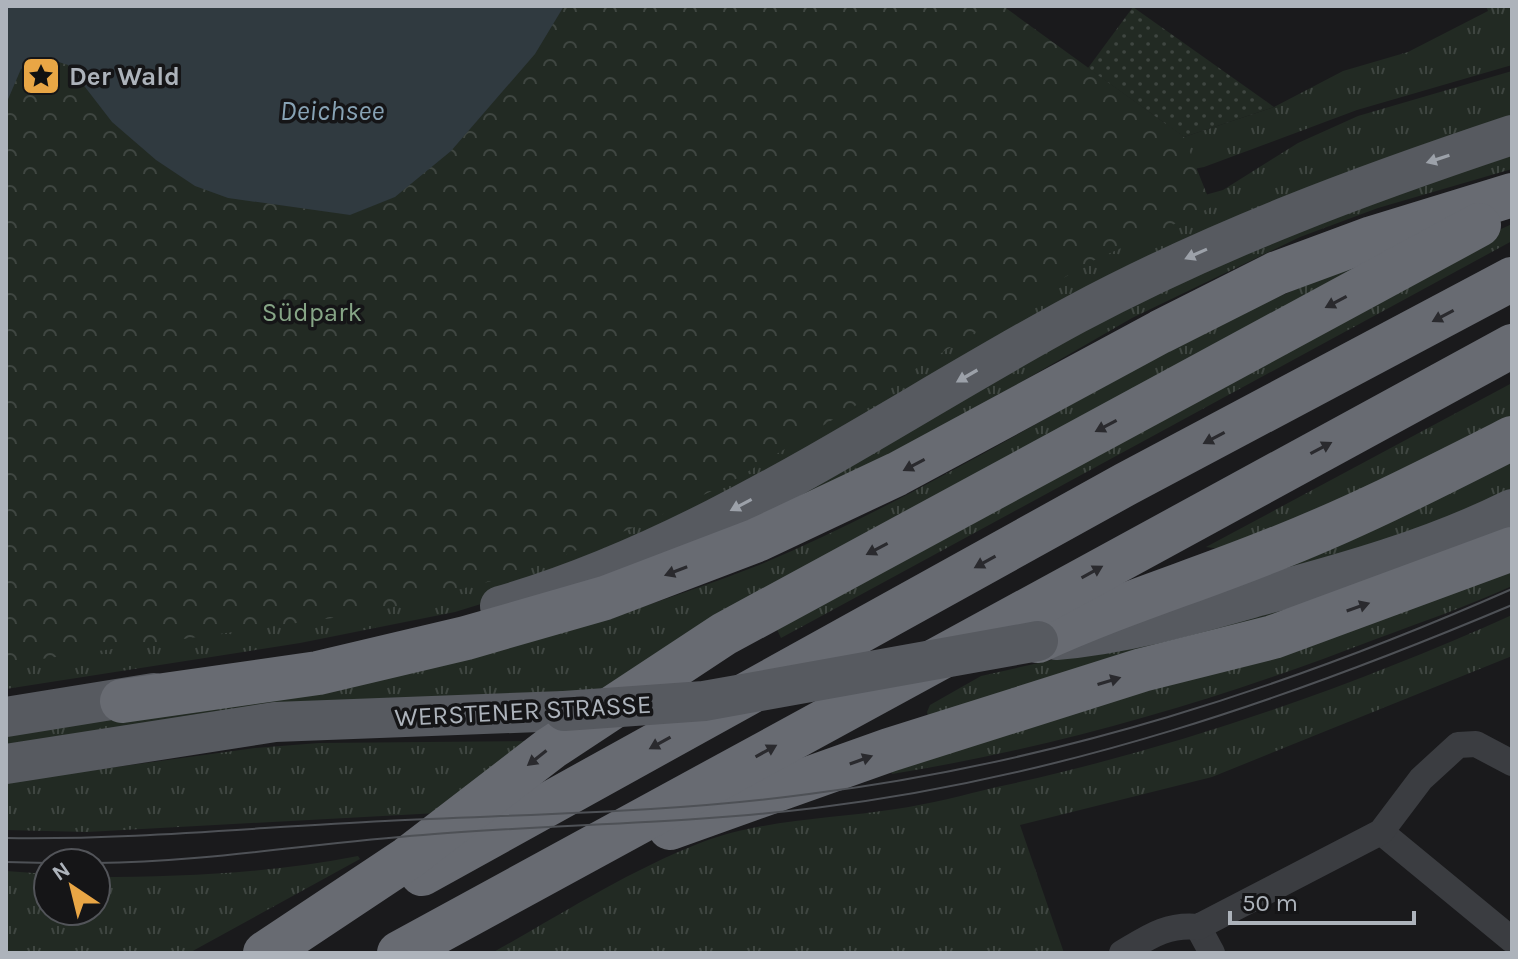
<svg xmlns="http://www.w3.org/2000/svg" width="1518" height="959" font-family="Karla,sans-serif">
	<defs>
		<pattern id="grass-tufts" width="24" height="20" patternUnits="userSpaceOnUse" patternTransform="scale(2)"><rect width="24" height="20" fill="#222a23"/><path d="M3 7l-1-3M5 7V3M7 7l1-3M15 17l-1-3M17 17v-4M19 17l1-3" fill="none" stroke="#3f4641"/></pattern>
		<pattern id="park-crowns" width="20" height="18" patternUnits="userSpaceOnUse" patternTransform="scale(2)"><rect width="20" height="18" fill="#222a23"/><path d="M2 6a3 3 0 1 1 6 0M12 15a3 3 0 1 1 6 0" fill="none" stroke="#3f4641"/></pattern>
		<pattern id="garden-dots" width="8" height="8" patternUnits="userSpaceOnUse" patternTransform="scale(2)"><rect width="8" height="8" fill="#222a23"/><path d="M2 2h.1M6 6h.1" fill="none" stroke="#3f4641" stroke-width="1.8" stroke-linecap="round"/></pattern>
	</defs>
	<rect width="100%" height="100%" fill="#1a1a1c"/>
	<g fill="url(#grass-tufts)">
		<path d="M 1486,6 L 1512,6 L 1512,65 L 1357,110 L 1204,167 L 1159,176 L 1164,122 L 1184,137 L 1274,107 L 1343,71 L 1408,52 L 1488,11 Z"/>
		<path d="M 1512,71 L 1512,123 L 866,424 L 539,586 L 455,612 L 300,643 L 6,689 L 6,527 L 1223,190 L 1298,143 L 1358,116 Z"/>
		<path d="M 1512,150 L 1512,169 L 1378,208 L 1300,237 L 1132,318 L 945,426 L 772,512 L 881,439 L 1214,259 Z"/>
		<path d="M 1512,224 L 1512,241 L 781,638 L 772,619 L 1440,257 Z"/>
		<path d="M 1379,255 L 604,693 L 6,746 L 6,733 L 627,612 C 671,597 716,582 759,565 C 901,506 1033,423 1169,351 C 1237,314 1307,283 1379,255 Z"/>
		<path d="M 1512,383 L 1512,422 L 1236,551 L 1206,547 Z"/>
		<path d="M 1512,457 L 1512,501 L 1348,563 L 1282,568 Z"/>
		<path d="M 1512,559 L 1512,586 C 1468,606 1422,622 1376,639 C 1218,700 1059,747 892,774 L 890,764 Z"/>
		<path d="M 1401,581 L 928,716 L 927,712 L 930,705 L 981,676 Z"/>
		<path d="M 1512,615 L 1512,656 L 1212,777 L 1020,825 L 1064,953 L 492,953 C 560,915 628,871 700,843 C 762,819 832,819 896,809 C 930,804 964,795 997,787 C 1174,749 1347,689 1512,615 Z"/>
		<path d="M 542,741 L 456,812 L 87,832 L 6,830 L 6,782 L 255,748 L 319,743 Z"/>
		<path d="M 358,856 L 360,859 L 189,953 L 6,953 L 6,871 L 48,874 L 48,911 L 96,911 L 96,877 C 185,877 271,873 358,856 Z"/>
	</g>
	<path fill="url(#park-crowns)" d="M 6,6 L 1003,6 L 1184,137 L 1212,207 L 1088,263 L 731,482 L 635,527 L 514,575 L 375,612 L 6,664 Z"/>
	<path fill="url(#garden-dots)" d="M 1133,7 L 1274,107 L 1184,137 L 1088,68 Z"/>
	<path fill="#303a40" d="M 6,6 L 564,6 L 535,54 L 451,151 L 395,197 L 350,215 L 228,198 L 195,186 L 156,160 L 112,122 L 68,65 L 43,57 L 21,69 L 6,104 Z"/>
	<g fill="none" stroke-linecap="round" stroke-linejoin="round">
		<g stroke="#3b3d41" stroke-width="26">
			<path d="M 1381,832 L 1512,940"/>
			<path d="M 1198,927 L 1212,953"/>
			<path d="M 1122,953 C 1149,937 1166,924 1198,927 L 1381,832 L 1421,779 L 1458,745 L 1476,744 L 1512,763"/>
		</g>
		<g stroke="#575a60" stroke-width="40">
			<path d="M 500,606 C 708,546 887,416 1076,314 C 1216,239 1362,185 1512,135"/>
			<path d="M 1056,640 C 1126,634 1191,615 1259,596 C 1345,573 1431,549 1512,509"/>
			<path d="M 6,717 L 154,693"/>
			<path d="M 6,764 L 275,722 L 564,711"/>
		</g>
		<g stroke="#686b72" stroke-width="44">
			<path d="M 1038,641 C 1114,606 1193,582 1270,551 C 1353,519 1433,478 1512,438"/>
			<path d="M 122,701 L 318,673 L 466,638 L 605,598 L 757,540 L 897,474 L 1160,332 L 1277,273 L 1372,238 L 1512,195"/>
			<path d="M 670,828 L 889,750 L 1142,670 L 1273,637 L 1512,549"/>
			<path d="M 422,874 L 1126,484 L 1512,279"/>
			<path d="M 265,953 L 408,858 L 551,748 L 724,634 L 1479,225"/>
			<path d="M 399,953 L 1512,346"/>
		</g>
		<g stroke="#4e5156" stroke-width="2">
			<path d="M 6,838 C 132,840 259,827 385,821 C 526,814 669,813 809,794 C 1054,763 1287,688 1512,589"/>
			<path d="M 6,862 L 48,863"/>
			<path d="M 96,863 C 205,862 314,843 423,835 C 553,824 685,824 815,808 C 1059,778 1287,700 1512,605"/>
		</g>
		<path stroke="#575a60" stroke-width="40" d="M 564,711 L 704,701 L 1038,641"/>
	</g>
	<defs><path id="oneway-solid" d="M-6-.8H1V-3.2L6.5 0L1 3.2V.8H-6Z" transform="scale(2)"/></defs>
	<g fill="#9ca1a9">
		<use href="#oneway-solid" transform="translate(1438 159) rotate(162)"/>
		<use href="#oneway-solid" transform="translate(1196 254) rotate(156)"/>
		<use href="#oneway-solid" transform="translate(967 376) rotate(150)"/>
		<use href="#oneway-solid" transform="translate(741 505) rotate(152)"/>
	</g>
	<g fill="#2a2a2e">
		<use href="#oneway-solid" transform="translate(1336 302) rotate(152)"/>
		<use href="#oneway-solid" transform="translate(1443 316) rotate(152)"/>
		<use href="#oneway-solid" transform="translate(1106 426) rotate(152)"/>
		<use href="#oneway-solid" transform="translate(1214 438) rotate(152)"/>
		<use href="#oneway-solid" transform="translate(1321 448) rotate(-28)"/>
		<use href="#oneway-solid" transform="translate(914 465) rotate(152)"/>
		<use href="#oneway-solid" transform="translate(877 549) rotate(152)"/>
		<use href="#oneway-solid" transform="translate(985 562) rotate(151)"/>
		<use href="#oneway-solid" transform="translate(676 571) rotate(159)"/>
		<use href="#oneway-solid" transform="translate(1092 572) rotate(-29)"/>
		<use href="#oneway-solid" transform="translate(1358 607) rotate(-19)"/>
		<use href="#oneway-solid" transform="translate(1109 681) rotate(-17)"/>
		<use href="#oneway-solid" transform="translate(660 743) rotate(151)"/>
		<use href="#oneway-solid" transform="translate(766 751) rotate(-29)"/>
		<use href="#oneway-solid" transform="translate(537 758) rotate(142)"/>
		<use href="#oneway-solid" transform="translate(861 760) rotate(-20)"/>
	</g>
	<defs>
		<symbol id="sight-square" viewBox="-11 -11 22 22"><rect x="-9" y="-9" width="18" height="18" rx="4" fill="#e9a645" stroke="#151517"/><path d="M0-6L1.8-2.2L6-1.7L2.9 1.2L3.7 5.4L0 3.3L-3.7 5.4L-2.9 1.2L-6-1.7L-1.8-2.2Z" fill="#111"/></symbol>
	</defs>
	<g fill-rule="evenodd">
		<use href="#sight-square" x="19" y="54" width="44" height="44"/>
	</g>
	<g text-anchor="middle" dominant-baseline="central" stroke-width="7" stroke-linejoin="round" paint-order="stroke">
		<g font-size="26" font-weight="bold" fill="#adb3bb" stroke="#151517" text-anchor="start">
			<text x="69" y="76">Der Wald</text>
		</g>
		<g font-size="26" fill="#86a586" stroke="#151517">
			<text x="312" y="312">Südpark</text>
		</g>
		<g font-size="26" fill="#adb3bb" stroke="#151517">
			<text transform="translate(523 711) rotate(-3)">WERSTENER STRASSE</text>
		</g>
		<g font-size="28" font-style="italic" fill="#87a2b4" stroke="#151517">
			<text x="332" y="110">Deichsee</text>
		</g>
	</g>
	<rect width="1518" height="959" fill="none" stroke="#adb3bb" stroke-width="16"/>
	<g transform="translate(72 887) rotate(325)"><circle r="38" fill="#151517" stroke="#525459" stroke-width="2"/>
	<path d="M0-6L14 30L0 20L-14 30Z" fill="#e9a645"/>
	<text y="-12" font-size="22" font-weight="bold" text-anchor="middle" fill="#adb3bb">N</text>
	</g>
	<path d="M1230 911v12h184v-12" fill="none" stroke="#adb3bb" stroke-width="4"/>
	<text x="1242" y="911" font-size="24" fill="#adb3bb" stroke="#151517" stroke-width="6" paint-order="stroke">50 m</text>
</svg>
